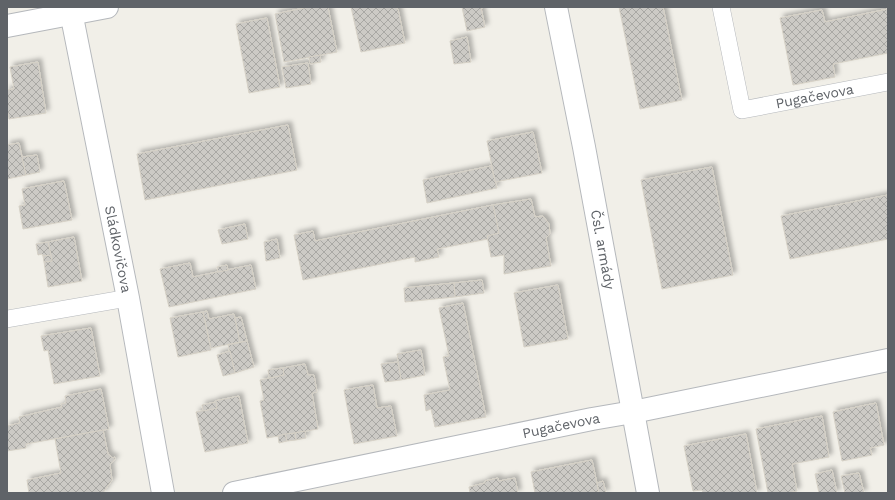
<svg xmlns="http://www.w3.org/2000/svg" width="895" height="500" font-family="'Work Sans',sans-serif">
	<defs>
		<pattern id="building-cross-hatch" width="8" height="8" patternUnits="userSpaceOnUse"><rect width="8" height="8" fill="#cccac5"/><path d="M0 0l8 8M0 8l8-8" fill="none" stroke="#a9a8a4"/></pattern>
		<filter id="shadow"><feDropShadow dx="3.5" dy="-3.5" stdDeviation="2" flood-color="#0004"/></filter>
	</defs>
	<rect width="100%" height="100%" fill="#f1efe8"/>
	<g fill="url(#building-cross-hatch)" stroke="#d6d1c6" filter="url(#shadow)">
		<path d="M 309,7 L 328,7 L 337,52 L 284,62 L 275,14 Z"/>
		<path d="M 351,7 L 397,7 L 397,9 L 398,9 L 405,43 L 361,52 Z"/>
		<path d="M 462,7 L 485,7 L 481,8 L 485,27 L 467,31 Z"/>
		<path d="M 619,7 L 663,7 L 682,100 L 640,109 Z"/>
		<path d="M 888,9 L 888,53 L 833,64 L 835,77 L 793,85 L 780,18 L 822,10 L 825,22 Z"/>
		<path d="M 267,18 L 280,87 L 249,93 L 236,24 Z"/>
		<path d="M 467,37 L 471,62 L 454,64 L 450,41 Z"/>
		<path d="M 320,55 L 321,62 L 310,64 L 309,57 Z"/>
		<path d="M 38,62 L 46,113 L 9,119 L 7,108 L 7,90 L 14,89 L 10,67 Z"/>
		<path d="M 308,63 L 311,84 L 286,88 L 282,67 Z"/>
		<path d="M 288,125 L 297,170 L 145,200 L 137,154 Z"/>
		<path d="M 533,132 L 542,173 L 495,182 L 487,141 Z"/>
		<path d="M 19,143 L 26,175 L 7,179 L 7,145 Z"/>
		<path d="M 37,155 L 40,172 L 26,175 L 22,157 Z"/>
		<path d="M 491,166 L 497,188 L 427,203 L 423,180 Z"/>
		<path d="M 712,167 L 733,275 L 662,289 L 641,180 Z"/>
		<path d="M 64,181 L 72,220 L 23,229 L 19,206 L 25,205 L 22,189 Z"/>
		<path d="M 888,195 L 888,239 L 790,259 L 781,216 Z"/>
		<path d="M 531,199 L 535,217 L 543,216 L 549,224 L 550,234 L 546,238 L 551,266 L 504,274 L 504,255 L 491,257 L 487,236 L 499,233 L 493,205 Z"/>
		<path d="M 493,205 L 499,233 L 487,236 L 488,239 L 437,249 L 439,257 L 415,262 L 415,257 L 303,280 L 294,235 L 313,231 L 315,241 Z"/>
		<path d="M 245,224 L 248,239 L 222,244 L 218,230 Z"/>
		<path d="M 74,237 L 82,281 L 48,287 L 44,262 L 52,261 L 48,242 Z"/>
		<path d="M 277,239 L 280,258 L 266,261 L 264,242 Z"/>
		<path d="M 48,242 L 51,255 L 43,256 L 42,254 L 38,255 L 36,244 Z"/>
		<path d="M 51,255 L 52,261 L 44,262 L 43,256 Z"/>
		<path d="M 190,263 L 193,277 L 251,265 L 256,289 L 169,307 L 160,269 Z"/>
		<path d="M 227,265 L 228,270 L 218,272 L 217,267 Z"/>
		<path d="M 482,280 L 484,293 L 455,297 L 454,283 Z"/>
		<path d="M 454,283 L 455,297 L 405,302 L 404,288 Z"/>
		<path d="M 558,285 L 568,339 L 524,347 L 514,293 Z"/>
		<path d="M 463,303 L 486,417 L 435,427 L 431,409 L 426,411 L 424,395 L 450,390 L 443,357 L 449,356 L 439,308 Z"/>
		<path d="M 207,311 L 209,319 L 234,314 L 240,342 L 211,348 L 203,312 Z"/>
		<path d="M 203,312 L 211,350 L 178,357 L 170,318 Z"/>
		<path d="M 241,317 L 247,341 L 240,342 L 235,318 Z"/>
		<path d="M 91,328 L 100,376 L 54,384 L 48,350 L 44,351 L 41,336 Z"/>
		<path d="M 247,341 L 254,367 L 235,373 L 228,345 Z"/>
		<path d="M 421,350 L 425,375 L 401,380 L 397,354 Z"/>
		<path d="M 230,351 L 235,373 L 223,376 L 217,355 Z"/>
		<path d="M 398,362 L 401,380 L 385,382 L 381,364 Z"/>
		<path d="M 305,364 L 308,375 L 314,375 L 317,392 L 312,393 L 318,429 L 267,438 L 260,401 L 264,400 L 260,380 L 284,375 L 283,368 Z"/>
		<path d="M 283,368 L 284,375 L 269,378 L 268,370 Z"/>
		<path d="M 373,385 L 377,408 L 391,406 L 397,436 L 354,444 L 344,390 Z"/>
		<path d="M 101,389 L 109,429 L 26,444 L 26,448 L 7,451 L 7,426 L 20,423 L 19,417 L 62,407 L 61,404 L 66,403 L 65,396 Z"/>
		<path d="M 239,396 L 248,443 L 205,452 L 196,412 L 217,408 L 215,401 Z"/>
		<path d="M 216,402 L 217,408 L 203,411 L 202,405 Z"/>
		<path d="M 876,403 L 884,445 L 870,448 L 872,455 L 842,461 L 833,412 Z"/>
		<path d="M 822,416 L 829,457 L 792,464 L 797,491 L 787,493 L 768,493 L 756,429 Z"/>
		<path d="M 103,430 L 108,454 L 113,458 L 115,457 L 115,459 L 110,465 L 112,480 L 103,493 L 29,493 L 27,480 L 61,473 L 55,439 Z"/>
		<path d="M 305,431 L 306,438 L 296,440 L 295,433 Z"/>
		<path d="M 295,433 L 296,440 L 287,441 L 285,434 Z"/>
		<path d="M 285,434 L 287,441 L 279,443 L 278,436 Z"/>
		<path d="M 746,434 L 757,493 L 703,493 L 702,490 L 693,491 L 684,446 Z"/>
		<path d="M 592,460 L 599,493 L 535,493 L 531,472 Z"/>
		<path d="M 832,470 L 837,493 L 819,493 L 815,474 Z"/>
		<path d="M 859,473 L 864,493 L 845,493 L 841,476 Z"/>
		<path d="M 498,478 L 499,481 L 515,478 L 518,493 L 470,493 L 469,487 L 485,483 L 485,481 Z"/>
		<path d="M 603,481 L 606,493 L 599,493 L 597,483 Z"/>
	</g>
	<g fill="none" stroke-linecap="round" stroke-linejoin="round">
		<defs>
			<g id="service">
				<path id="s1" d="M 721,7 L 742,110 L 888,82"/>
				<path d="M 7,319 L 128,298"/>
			</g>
			<g id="minor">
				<path id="s2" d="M 70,7 L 128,298 L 163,493"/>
				<path id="s3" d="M 556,7 L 584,147 L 648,493"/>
				<path d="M 7,26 L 107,7"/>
				<path id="s4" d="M 234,493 L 592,419 L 633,412 L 888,360"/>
			</g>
		</defs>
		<use href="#service" stroke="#b5b8bc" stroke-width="18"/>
		<use href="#minor" stroke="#b5b8bc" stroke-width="24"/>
		<use href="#service" stroke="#fff" stroke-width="17"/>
		<use href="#minor" stroke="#fff" stroke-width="22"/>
	</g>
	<g text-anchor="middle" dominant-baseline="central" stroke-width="3.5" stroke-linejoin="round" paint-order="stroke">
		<g font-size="14" fill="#5f6368" stroke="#fff">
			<text stroke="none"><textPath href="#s1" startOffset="179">Pugačevova</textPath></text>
			<text stroke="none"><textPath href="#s2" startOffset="247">Sládkovičova</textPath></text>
			<text stroke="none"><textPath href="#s3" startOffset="247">Čsl. armády</textPath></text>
			<text stroke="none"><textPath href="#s4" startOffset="334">Pugačevova</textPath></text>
		</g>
	</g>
	<rect width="895" height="500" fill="none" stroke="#5f6368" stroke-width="16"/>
</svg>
